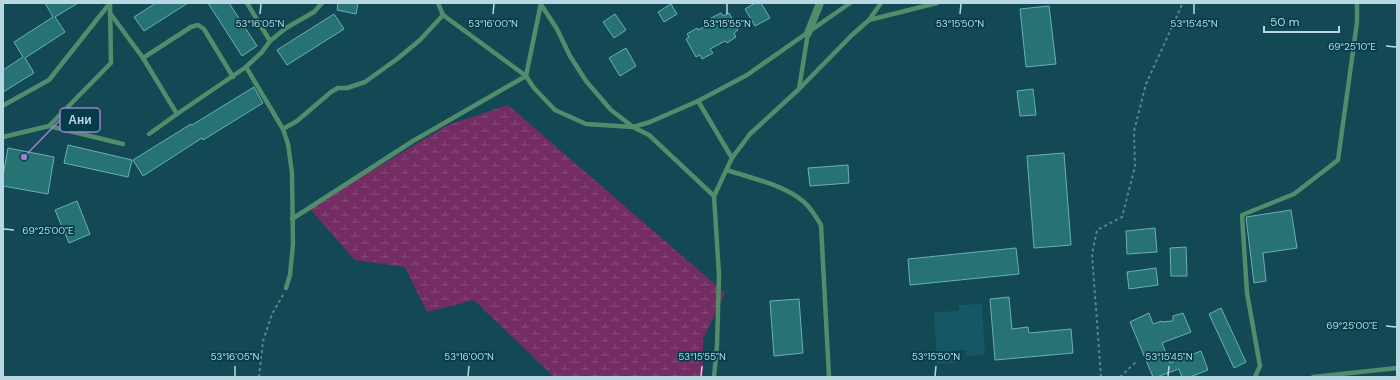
<svg xmlns="http://www.w3.org/2000/svg" width="1400" height="380" font-family="'DM Sans',sans-serif">
	<defs>
		<pattern id="wetland-marsh" width="20" height="14" patternUnits="userSpaceOnUse"><rect width="20" height="14" fill="#742d63"/><path d="M1 5h8M5 5V1M11 12h8M15 12V8" fill="none" stroke="#864b79"/></pattern>
	</defs>
	<rect width="100%" height="100%" fill="#134855"/>
	<path fill="#175665" d="M 982,304 L 985,355 L 966,356 L 966,350 L 956,351 L 956,363 L 937,364 L 934,312 L 959,311 L 959,305 Z"/>
	<path fill="url(#wetland-marsh)" d="M 508,105 L 725,293 L 703,339 L 703,377 L 554,377 L 474,300 L 427,312 L 405,267 L 355,260 L 309,208 L 448,125 Z"/>
	<g fill="#277374" stroke="#69b1b3">
		<path d="M 45,3 L 78,3 L 55,17 L 65,32 L 25,58 L 34,73 L 3,92 L 3,70 L 23,57 L 14,42 L 53,17 Z"/>
		<path d="M 156,3 L 188,3 L 144,31 L 134,17 Z"/>
		<path d="M 208,3 L 229,3 L 257,46 L 242,56 Z"/>
		<path d="M 338,3 L 358,3 L 356,14 L 337,10 Z"/>
		<path d="M 755,3 L 761,3 L 770,18 L 755,26 L 745,9 Z"/>
		<path d="M 671,4 L 677,14 L 664,22 L 658,12 Z"/>
		<path d="M 1049,6 L 1056,64 L 1026,67 L 1020,9 Z"/>
		<path d="M 721,13 L 723,16 L 729,13 L 738,30 L 734,33 L 736,37 L 727,43 L 725,41 L 710,49 L 713,53 L 702,59 L 700,55 L 696,57 L 686,39 L 689,37 L 687,34 L 697,28 L 698,30 L 714,22 L 711,18 Z"/>
		<path d="M 334,14 L 344,29 L 287,65 L 277,50 Z"/>
		<path d="M 615,14 L 626,30 L 614,38 L 603,22 Z"/>
		<path d="M 626,48 L 636,66 L 620,76 L 609,58 Z"/>
		<path d="M 254,87 L 263,103 L 203,140 L 202,138 L 143,176 L 133,160 L 191,124 L 192,125 Z"/>
		<path d="M 1033,89 L 1036,115 L 1020,116 L 1017,91 Z"/>
		<path d="M 68,145 L 132,160 L 128,177 L 64,163 Z"/>
		<path d="M 8,148 L 54,157 L 48,194 L 3,186 L 3,176 Z"/>
		<path d="M 1064,153 L 1071,245 L 1034,248 L 1027,156 Z"/>
		<path d="M 848,165 L 849,183 L 810,186 L 808,168 Z"/>
		<path d="M 77,201 L 90,234 L 69,243 L 55,210 Z"/>
		<path d="M 1291,210 L 1297,248 L 1263,253 L 1266,281 L 1254,283 L 1246,217 Z"/>
		<path d="M 1155,228 L 1157,252 L 1127,254 L 1126,231 Z"/>
		<path d="M 1186,247 L 1187,276 L 1171,276 L 1170,248 Z"/>
		<path d="M 1016,248 L 1019,274 L 910,285 L 908,259 Z"/>
		<path d="M 1156,268 L 1158,285 L 1129,289 L 1127,272 Z"/>
		<path d="M 1009,297 L 1012,329 L 1028,327 L 1029,333 L 1071,329 L 1073,353 L 995,360 L 990,299 Z"/>
		<path d="M 799,299 L 803,353 L 774,356 L 770,301 Z"/>
		<path d="M 1221,308 L 1246,362 L 1234,368 L 1209,314 Z"/>
		<path d="M 1149,313 L 1153,324 L 1162,321 L 1162,322 L 1173,321 L 1173,316 L 1183,313 L 1191,332 L 1162,343 L 1170,363 L 1201,351 L 1208,370 L 1190,377 L 1182,377 L 1179,369 L 1157,377 L 1153,377 L 1130,322 Z"/>
	</g>
	<g fill="none" stroke-linecap="round" stroke-linejoin="round">
		<g stroke="#598590" stroke-width="2" stroke-dasharray="3 3" stroke-linecap="butt">
			<path d="M 259,377 L 263,341 L 272,314 L 283,295"/>
			<path d="M 1101,377 L 1092,254 L 1097,230 L 1122,217 L 1135,167 L 1134,131 L 1146,84 L 1181,7 L 1182,3"/>
			<path d="M 1120,377 L 1137,361"/>
		</g>
		<g stroke="#518d6b" stroke-width="4.5">
			<path d="M 247,3 L 270,41"/>
			<path d="M 438,3 L 443,15"/>
			<path d="M 542,6 L 557,29 L 570,56 L 586,81 L 611,110 L 633,127 L 650,122 L 698,101 L 747,75 L 850,3"/>
			<path d="M 110,13 L 143,58 L 177,114 L 246,67 L 262,52 L 270,41 L 286,28 L 314,12 L 322,3"/>
			<path d="M 443,15 L 526,76 L 534,88 L 555,110 L 586,124 L 633,127 L 649,135 L 714,196 L 719,275 L 717,346 L 714,377"/>
			<path d="M 869,20 L 881,3"/>
			<path d="M 143,58 L 191,27 L 198,25 L 204,29 L 233,77"/>
			<path d="M 246,67 L 283,129 L 288,144 L 292,173 L 293,244 L 290,275 L 286,288"/>
			<path d="M 799,89 L 808,33"/>
			<path d="M 698,101 L 732,158"/>
			<path d="M 4,105 L 49,80 L 110,3"/>
			<path d="M 49,126 L 123,144"/>
			<path d="M 283,129 L 297,121 L 331,92 L 338,88 L 347,88 L 365,82 L 397,59 L 420,40 L 443,15"/>
			<path d="M 149,134 L 177,114"/>
			<path d="M 3,137 L 49,126 L 111,63 L 110,3"/>
			<path d="M 727,170 C 753,179 783,184 804,202 C 811,208 816,217 821,225 L 829,377"/>
			<path d="M 714,196 L 732,158 L 750,134 L 799,89 L 852,35 L 869,20 L 937,3"/>
			<path d="M 292,219 L 413,141 L 526,76 L 541,3"/>
			<path d="M 1255,377 L 1260,366 L 1247,293 L 1242,215 L 1294,194 L 1338,160 L 1357,22 L 1357,3"/>
			<path d="M 1313,377 L 1397,368"/>
		</g>
		<path stroke="#518d6b" stroke-width="8" d="M 808,33 L 820,3"/>
	</g>
	<path fill="none" stroke="#b8d8e1" stroke-width="1.5" d="M 260,14 L 261,4M 493,14 L 494,4M 727,14 L 727,4M 960,14 L 961,4M 1194,14 L 1194,4M 1386,46 L 1396,47M 4,229 L 14,230M 1386,326 L 1396,327M 235,376 L 235,366M 468,376 L 469,366M 701,376 L 702,366M 935,376 L 936,366M 1168,376 L 1169,366"/>
	<g font-size="10" text-anchor="middle" fill="#b8d8e1" stroke="#043d4a" stroke-width="3.5" stroke-linejoin="round" paint-order="stroke">
		<text x="260" y="27">53°16'05"N</text>
		<text x="493" y="27">53°16'00"N</text>
		<text x="727" y="27">53°15'55"N</text>
		<text x="960" y="27">53°15'50"N</text>
		<text x="1194" y="27">53°15'45"N</text>
		<text x="1352" y="50">69°25'10"E</text>
		<text x="48" y="234">69°25'00"E</text>
		<text x="1352" y="329">69°25'00"E</text>
		<text x="235" y="360">53°16'05"N</text>
		<text x="469" y="360">53°16'00"N</text>
		<text x="702" y="360">53°15'55"N</text>
		<text x="936" y="360">53°15'50"N</text>
		<text x="1169" y="360">53°15'45"N</text>
	</g>
	<path fill="none" stroke="#9a82d0" stroke-width="1.5" d="M24 157L60 120"/>
	<circle fill="#9a82d0" stroke="#043d4a" stroke-width="1.5" cx="24" cy="157" r="4"/>
	<rect fill="#043d4a" stroke="#9a82d0" stroke-width="1.5" x="60" y="108" width="40" height="24" rx="4"/>
	<g font-size="12" text-anchor="middle" font-weight="bold" fill="#b8d8e1">
		<text x="80" y="124">Ани</text>
	</g>
	<rect width="1400" height="380" fill="none" stroke="#b8d8e1" stroke-width="8"/>
	<path d="M1264 26v6h75v-6" fill="none" stroke="#b8d8e1" stroke-width="2"/>
	<text x="1270" y="26" font-size="12" fill="#b8d8e1" stroke="#043d4a" stroke-width="3" paint-order="stroke">50 m</text>
</svg>
